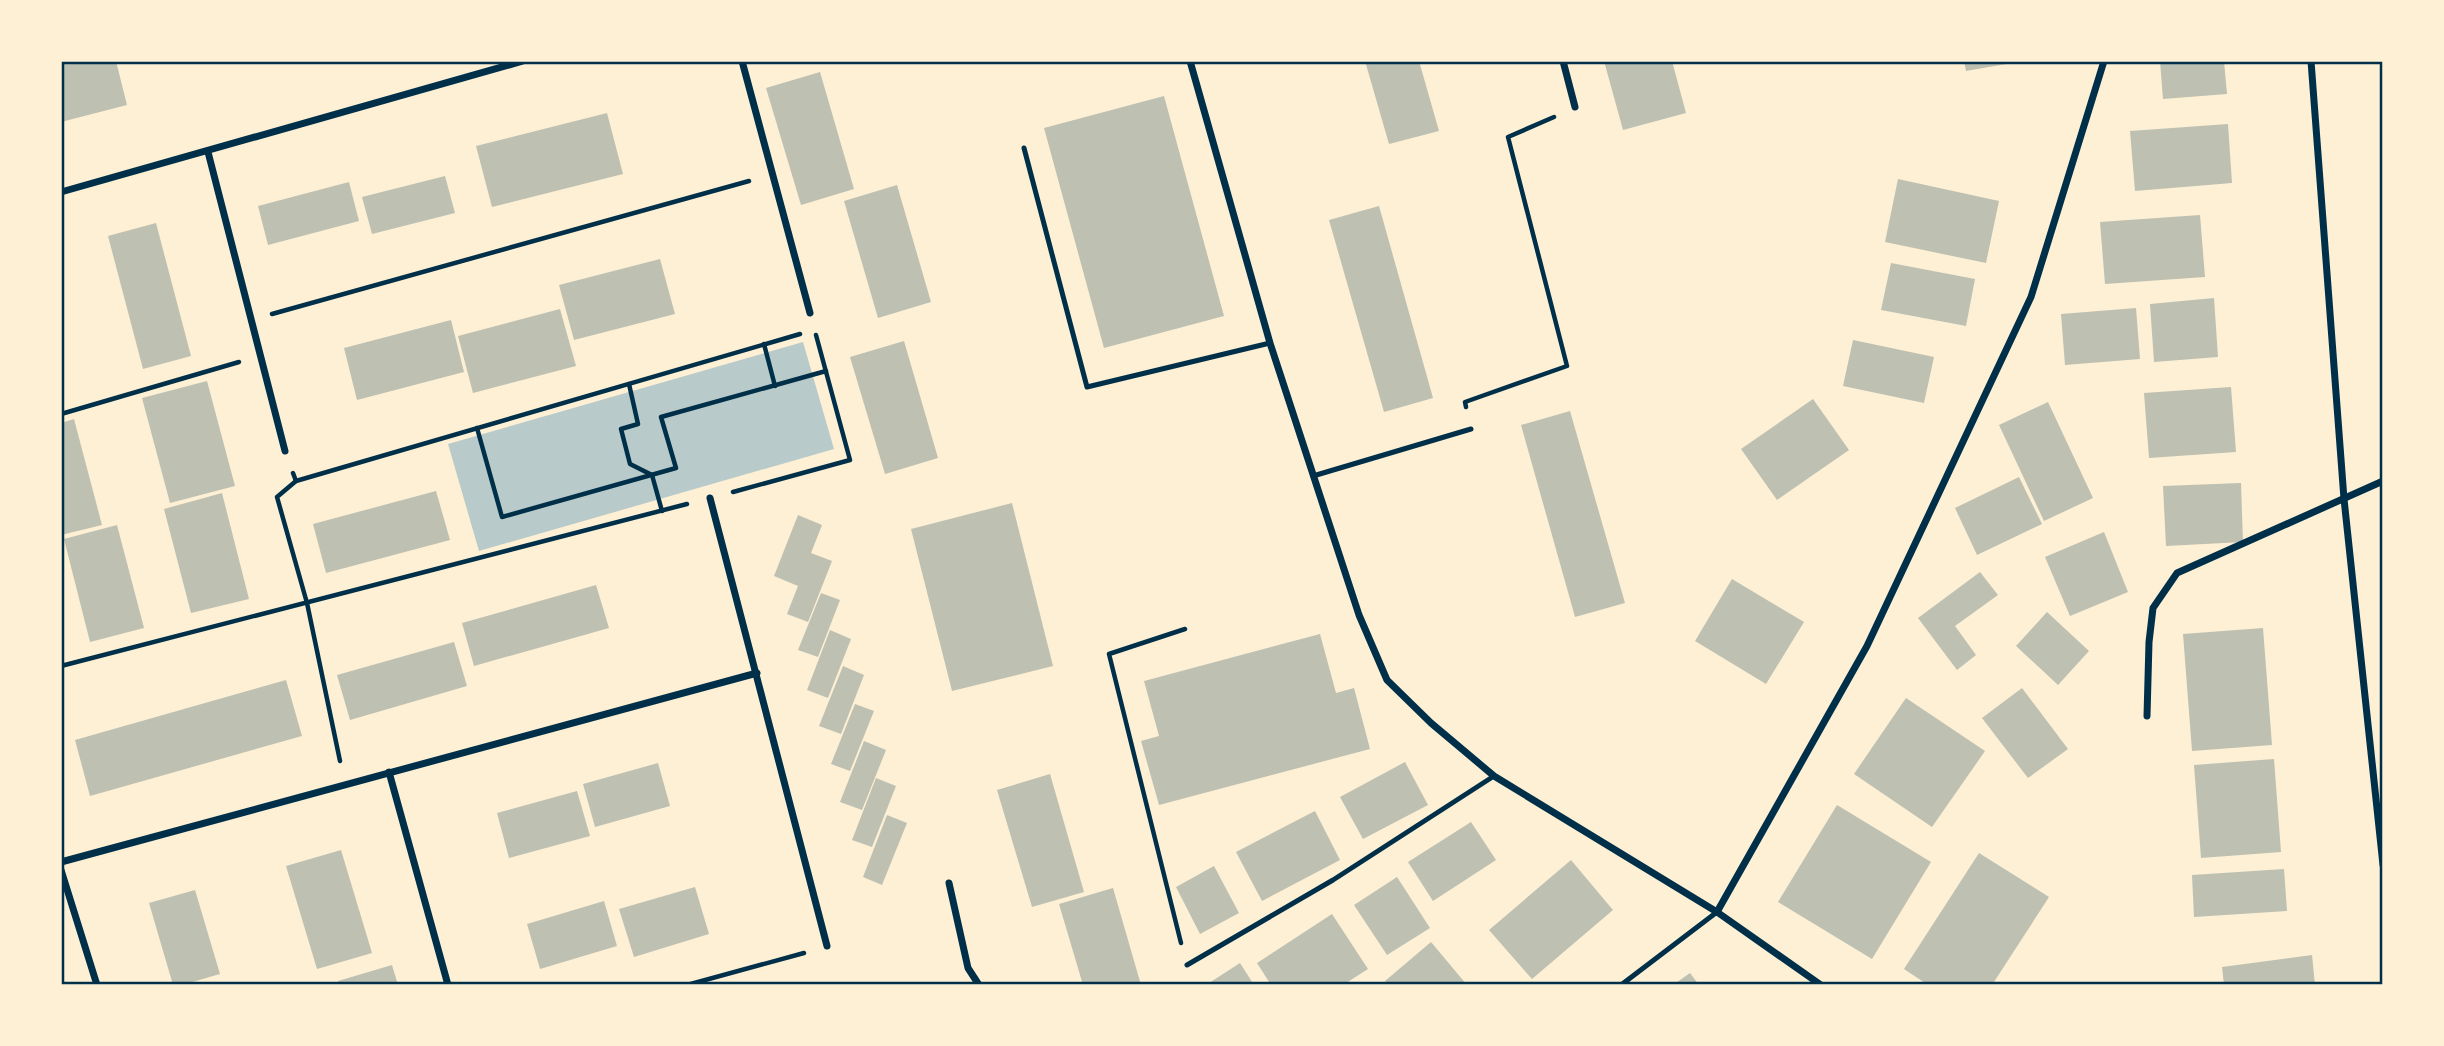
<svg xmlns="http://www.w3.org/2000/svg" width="2444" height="1046" font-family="'Open Sans',sans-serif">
	<rect width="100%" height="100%" fill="#fdf0d5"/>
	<path fill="#b9caca" d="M 803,342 L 834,449 L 479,551 L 448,444 Z"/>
	<g fill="#bec0b2">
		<path d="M 72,61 L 116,61 L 127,105 L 61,122 L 61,64 Z"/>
		<path d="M 1365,61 L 1419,61 L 1439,131 L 1389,144 Z"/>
		<path d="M 1604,61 L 1672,61 L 1686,113 L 1623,130 Z"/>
		<path d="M 1964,61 L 2012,61 L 2012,63 L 1966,71 Z"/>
		<path d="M 2160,61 L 2224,61 L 2227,94 L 2163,99 Z"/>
		<path d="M 820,72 L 854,189 L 801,205 L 766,88 Z"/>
		<path d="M 1164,96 L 1224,316 L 1104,348 L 1044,128 Z"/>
		<path d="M 607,113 L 623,174 L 492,207 L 476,146 Z"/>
		<path d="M 2228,124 L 2232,183 L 2135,191 L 2130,131 Z"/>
		<path d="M 445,176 L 455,213 L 372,234 L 362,197 Z"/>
		<path d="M 1898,179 L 1999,201 L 1986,263 L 1885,242 Z"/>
		<path d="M 349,182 L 359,221 L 268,245 L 258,206 Z"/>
		<path d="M 897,185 L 931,302 L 878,318 L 844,201 Z"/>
		<path d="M 1379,206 L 1433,398 L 1384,412 L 1329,220 Z"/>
		<path d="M 2200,215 L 2205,277 L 2105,284 L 2100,222 Z"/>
		<path d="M 156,223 L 191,356 L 143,369 L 108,236 Z"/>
		<path d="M 660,259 L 675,314 L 574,340 L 559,285 Z"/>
		<path d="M 1891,263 L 1975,279 L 1966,326 L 1881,310 Z"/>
		<path d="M 2214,298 L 2218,357 L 2154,362 L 2150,304 Z"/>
		<path d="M 2136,308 L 2140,359 L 2065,365 L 2061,314 Z"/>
		<path d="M 560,309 L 576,366 L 473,393 L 458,336 Z"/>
		<path d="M 451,320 L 464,372 L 357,400 L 344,348 Z"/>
		<path d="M 1853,340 L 1934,357 L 1924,403 L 1843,386 Z"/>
		<path d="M 904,341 L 938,458 L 885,474 L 850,357 Z"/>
		<path d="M 207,381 L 235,486 L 170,503 L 142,398 Z"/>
		<path d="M 2231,387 L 2236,452 L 2149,458 L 2144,393 Z"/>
		<path d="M 1813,399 L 1849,450 L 1777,500 L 1741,449 Z"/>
		<path d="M 2048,402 L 2093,498 L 2044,521 L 1999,425 Z"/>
		<path d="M 1570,411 L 1625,603 L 1575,617 L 1521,425 Z"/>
		<path d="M 74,419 L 102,525 L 61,535 L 61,423 Z"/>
		<path d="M 2019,477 L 2042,524 L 1977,555 L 1955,508 Z"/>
		<path d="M 2241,483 L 2243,542 L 2166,546 L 2163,486 Z"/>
		<path d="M 436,491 L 450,540 L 326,573 L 313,524 Z"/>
		<path d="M 222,493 L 249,599 L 191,613 L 164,509 Z"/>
		<path d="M 1012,503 L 1053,666 L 952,691 L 911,529 Z"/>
		<path d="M 798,515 L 822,525 L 811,553 L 832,561 L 808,622 L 787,614 L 798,586 L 774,576 Z"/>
		<path d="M 117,525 L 144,628 L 90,642 L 64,539 Z"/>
		<path d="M 2104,532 L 2128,592 L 2070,616 L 2045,557 Z"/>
		<path d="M 1980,572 L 1998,595 L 1955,626 L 1976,655 L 1957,670 L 1918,618 Z"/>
		<path d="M 1732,579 L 1804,622 L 1766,684 L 1695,641 Z"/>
		<path d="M 596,585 L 609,628 L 474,666 L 462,623 Z"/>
		<path d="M 821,593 L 840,600 L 818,657 L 798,650 Z"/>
		<path d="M 2047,612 L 2089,651 L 2058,685 L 2016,646 Z"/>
		<path d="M 2263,628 L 2272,745 L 2192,751 L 2183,634 Z"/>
		<path d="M 830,630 L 851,639 L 828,698 L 807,690 Z"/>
		<path d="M 1320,634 L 1336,693 L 1354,688 L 1370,749 L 1159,805 L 1141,741 L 1159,736 L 1144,681 Z"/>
		<path d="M 454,642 L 467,686 L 350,720 L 337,675 Z"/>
		<path d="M 843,666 L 864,675 L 841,734 L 819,726 Z"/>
		<path d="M 286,680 L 302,736 L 90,796 L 75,740 Z"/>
		<path d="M 2022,688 L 2068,749 L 2028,778 L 1982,718 Z"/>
		<path d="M 1906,698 L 1985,751 L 1932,827 L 1854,774 Z"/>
		<path d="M 855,704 L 874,711 L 850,771 L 831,764 Z"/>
		<path d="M 864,741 L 886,750 L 862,810 L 840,802 Z"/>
		<path d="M 2274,759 L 2281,852 L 2201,858 L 2194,765 Z"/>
		<path d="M 1405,762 L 1428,805 L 1363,839 L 1340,797 Z"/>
		<path d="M 658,763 L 670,806 L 595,827 L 583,784 Z"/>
		<path d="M 1050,774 L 1084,892 L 1032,907 L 997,790 Z"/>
		<path d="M 876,778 L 896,786 L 872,847 L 852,840 Z"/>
		<path d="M 577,791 L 590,836 L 509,858 L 497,813 Z"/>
		<path d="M 1837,805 L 1931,862 L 1872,959 L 1778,902 Z"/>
		<path d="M 1315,811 L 1340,860 L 1262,901 L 1236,852 Z"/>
		<path d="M 887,815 L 907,823 L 882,885 L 863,877 Z"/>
		<path d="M 1471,822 L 1496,860 L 1433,901 L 1408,862 Z"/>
		<path d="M 341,850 L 372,953 L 317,969 L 286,866 Z"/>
		<path d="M 1979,853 L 2049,897 L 1992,985 L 1928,985 L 1904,969 Z"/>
		<path d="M 1571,860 L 1613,910 L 1532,979 L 1489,930 Z"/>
		<path d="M 1214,866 L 1239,913 L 1200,934 L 1176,887 Z"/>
		<path d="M 2284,869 L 2287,911 L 2194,917 L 2192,875 Z"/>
		<path d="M 1397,877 L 1430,928 L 1387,955 L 1354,905 Z"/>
		<path d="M 695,887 L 709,934 L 634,957 L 619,909 Z"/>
		<path d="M 1113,888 L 1141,985 L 1083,985 L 1059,904 Z"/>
		<path d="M 195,890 L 220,974 L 182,985 L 173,985 L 149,903 Z"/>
		<path d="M 604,901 L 617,946 L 540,969 L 527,924 Z"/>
		<path d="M 1332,914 L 1368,969 L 1343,985 L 1271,985 L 1257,963 Z"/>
		<path d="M 1431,942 L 1467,985 L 1389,985 L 1385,981 Z"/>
		<path d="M 2312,955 L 2315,985 L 2224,985 L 2222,967 Z"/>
		<path d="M 1240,963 L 1254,985 L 1206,985 Z"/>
		<path d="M 392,965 L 398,985 L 339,985 L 338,981 Z"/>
		<path d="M 1690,973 L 1699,985 L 1673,985 Z"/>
	</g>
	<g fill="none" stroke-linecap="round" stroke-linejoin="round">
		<g stroke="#003049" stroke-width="4.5">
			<path d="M 272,314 L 749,181"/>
			<path d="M 764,344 L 775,386"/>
			<path d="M 629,384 L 638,424 L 621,429 L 630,464 L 652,475 L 662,511"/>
			<path d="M 1466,407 L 1465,402 L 1567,366 L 1508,137 L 1554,117"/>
			<path d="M 61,414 L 239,362"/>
			<path d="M 477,428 L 502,517 L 676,468 L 661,417 L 826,371"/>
			<path d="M 293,473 L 296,481 L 800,334"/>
			<path d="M 296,481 L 277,497 L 307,603 L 340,761"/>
			<path d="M 733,492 L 850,460 L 816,335"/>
			<path d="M 61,666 L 687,504"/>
			<path d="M 1181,943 L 1109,654 L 1185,629"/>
			<path d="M 687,985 L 804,953"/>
		</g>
		<g stroke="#003049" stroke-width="5">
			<path d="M 1024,148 L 1087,387 L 1270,343"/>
			<path d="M 1313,476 L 1471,429"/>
			<path d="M 1187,965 L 1333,880 L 1494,776"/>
			<path d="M 1621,985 L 1717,912"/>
		</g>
		<g stroke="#003049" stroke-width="7">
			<path d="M 742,61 L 810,313"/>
			<path d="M 1190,61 L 1270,343 L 1359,615 L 1387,680 L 1431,723 L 1494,776 L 1717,912 L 1821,985"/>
			<path d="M 1563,61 L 1575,107"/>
			<path d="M 2311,61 L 2344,499 L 2383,865"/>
			<path d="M 208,152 L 285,451"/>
			<path d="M 61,192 L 523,61"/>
			<path d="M 710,498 L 827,946"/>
			<path d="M 2147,716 L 2149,642 L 2153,608 L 2177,573 L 2383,481"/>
			<path d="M 389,772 L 448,985"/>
			<path d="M 61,862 L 757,673"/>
			<path d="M 61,870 L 97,985"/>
			<path d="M 949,883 L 968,968 L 979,985"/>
			<path d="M 1717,912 L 1867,646 L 2031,297 L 2104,61"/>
		</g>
	</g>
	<rect width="2444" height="1046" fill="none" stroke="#fdf0d5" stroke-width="126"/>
	<rect x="63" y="63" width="2318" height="920" fill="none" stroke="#003049" stroke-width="2.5"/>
</svg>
